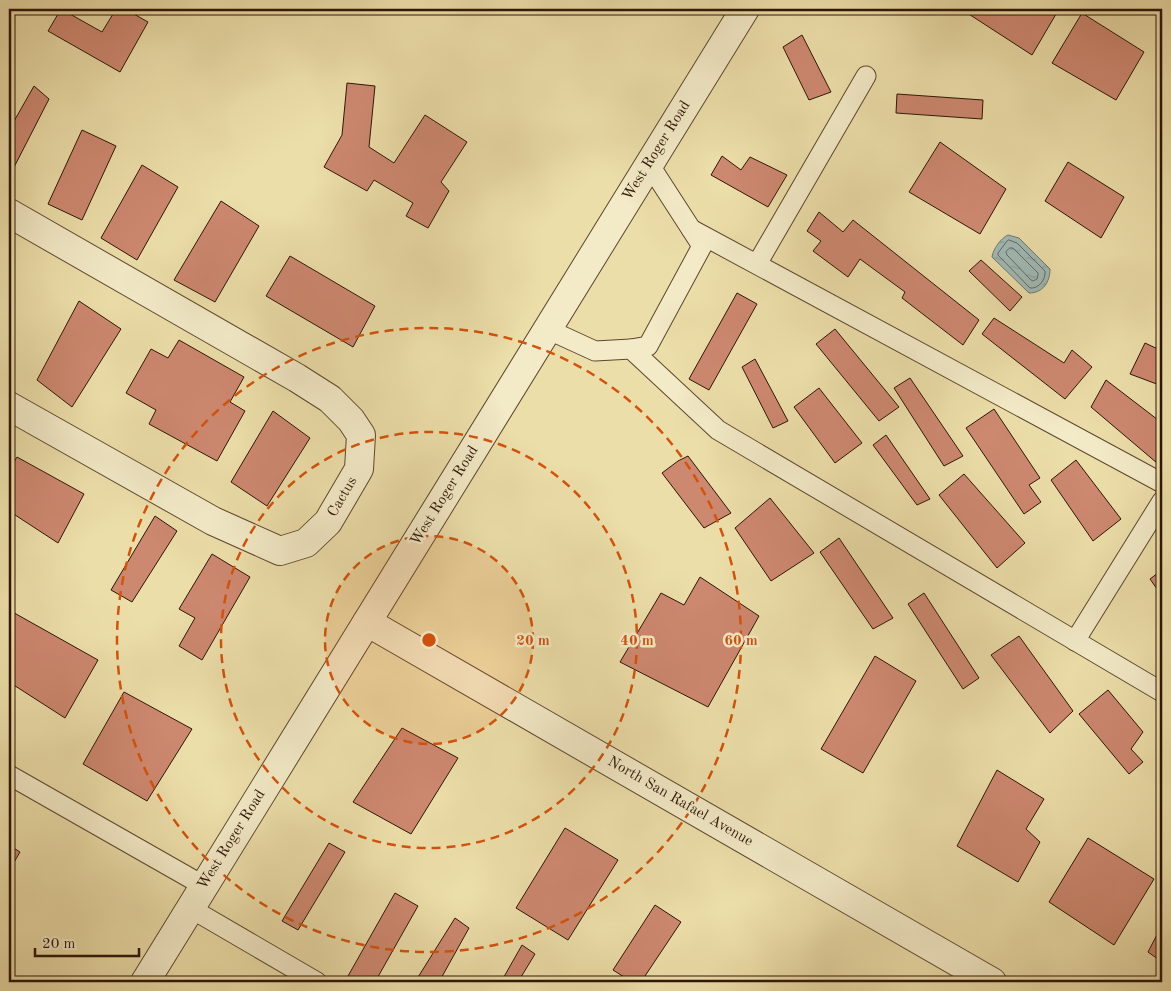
<svg xmlns="http://www.w3.org/2000/svg" width="1171" height="991" font-family="'Old Standard TT',serif">
	<defs>
		<pattern id="water-ripples" width="26" height="14" patternUnits="userSpaceOnUse" patternTransform="scale(1.25)"><rect width="26" height="14" fill="#9fb9b5"/><path d="M2 4q2-2 4 0t4 0M15 11q2-2 4 0t4 0" fill="none" stroke="#899e9a"/></pattern>
	</defs>
	<rect width="100%" height="100%" fill="#ecdea9"/>
	<filter id="stains"><feTurbulence type="fractalNoise" baseFrequency=".004" numOctaves="4"/><feColorMatrix values="0 0 0 0 .2 0 0 0 0 .09 0 0 0 0 .02 0 0 0 .5 -.17"/></filter>
	<radialGradient id="worn" r=".72"><stop offset=".6" stop-color="#630" stop-opacity="0"/><stop offset="1" stop-color="#630" stop-opacity=".3"/></radialGradient>
	<path fill="url(#water-ripples)" stroke="#71776f" d="M 1008,235 L 1019,238 L 1050,269 C 1050,282 1043,293 1029,293 L 992,257 C 993,249 1001,238 1008,235 Z"/>
	<g fill="none" stroke-linecap="round" stroke-linejoin="round">
		<g stroke="#66675d" stroke-width="1">
			<path d="M 1009,240 L 1017,243 L 1045,271 C 1046,279 1039,289 1030,288 L 998,255 L 998,253 L 1007,241 Z"/>
			<path d="M 1010,248 L 1013,248 L 1038,273 L 1038,275 L 1037,279 L 1033,281 L 1031,280 L 1007,255 L 1006,252 Z"/>
		</g>
	</g>
	<g fill="#cd8870" stroke="#2d1505">
		<path d="M 61,9 L 102,32 L 116,9 L 125,9 L 148,22 L 120,72 L 48,31 Z"/>
		<path d="M 961,9 L 1059,9 L 1032,55 Z"/>
		<path d="M 1082,13 L 1144,52 L 1116,100 L 1052,63 Z"/>
		<path d="M 802,35 L 831,92 L 809,100 L 783,47 Z"/>
		<path d="M 347,83 L 375,86 L 369,147 L 394,163 L 425,115 L 467,142 L 441,182 L 449,191 L 428,228 L 406,216 L 413,203 L 374,180 L 367,191 L 324,167 L 342,135 Z"/>
		<path d="M 34,86 L 49,99 L 9,177 L 9,130 Z"/>
		<path d="M 897,94 L 983,100 L 982,119 L 896,113 Z"/>
		<path d="M 82,130 L 116,146 L 82,220 L 48,204 Z"/>
		<path d="M 940,142 L 1006,189 L 980,234 L 909,192 Z"/>
		<path d="M 722,156 L 741,170 L 750,157 L 787,175 L 768,207 L 711,175 Z"/>
		<path d="M 1068,162 L 1124,197 L 1101,238 L 1045,201 Z"/>
		<path d="M 142,165 L 178,187 L 137,260 L 101,238 Z"/>
		<path d="M 221,201 L 259,226 L 215,302 L 174,280 Z"/>
		<path d="M 819,212 L 843,232 L 853,220 L 979,320 L 963,345 L 902,298 L 905,292 L 860,259 L 848,277 L 813,251 L 821,241 L 807,231 Z"/>
		<path d="M 290,256 L 375,306 L 353,347 L 266,296 Z"/>
		<path d="M 981,260 L 1022,297 L 1010,311 L 969,271 Z"/>
		<path d="M 737,293 L 757,304 L 709,390 L 689,379 Z"/>
		<path d="M 79,301 L 121,329 L 72,407 L 37,380 Z"/>
		<path d="M 994,318 L 1064,363 L 1072,350 L 1092,367 L 1065,399 L 982,334 Z"/>
		<path d="M 835,329 L 899,407 L 879,421 L 816,344 Z"/>
		<path d="M 179,340 L 244,377 L 230,402 L 245,411 L 217,461 L 149,424 L 156,410 L 126,393 L 151,349 L 168,358 Z"/>
		<path d="M 1145,343 L 1162,351 L 1162,386 L 1130,374 Z"/>
		<path d="M 755,359 L 788,421 L 773,428 L 742,367 Z"/>
		<path d="M 910,378 L 963,456 L 944,466 L 894,388 Z"/>
		<path d="M 1106,380 L 1162,423 L 1162,457 L 1157,463 L 1091,407 Z"/>
		<path d="M 819,388 L 862,443 L 835,463 L 794,407 Z"/>
		<path d="M 994,409 L 1040,478 L 1029,485 L 1041,502 L 1024,514 L 966,428 Z"/>
		<path d="M 273,411 L 310,438 L 267,506 L 231,482 Z"/>
		<path d="M 886,435 L 930,499 L 917,505 L 873,445 Z"/>
		<path d="M 688,456 L 731,513 L 704,528 L 662,473 L 678,461 Z"/>
		<path d="M 17,457 L 84,494 L 58,543 L 9,511 L 9,470 Z"/>
		<path d="M 1076,460 L 1121,519 L 1093,541 L 1051,480 Z"/>
		<path d="M 964,474 L 1025,543 L 997,568 L 939,495 Z"/>
		<path d="M 770,498 L 814,553 L 771,581 L 735,528 Z"/>
		<path d="M 155,516 L 177,531 L 132,602 L 111,590 Z"/>
		<path d="M 839,538 L 893,618 L 873,629 L 820,552 Z"/>
		<path d="M 212,554 L 250,577 L 202,660 L 179,646 L 195,618 L 179,609 Z"/>
		<path d="M 1162,570 L 1162,596 L 1150,579 Z"/>
		<path d="M 700,577 L 759,616 L 708,707 L 620,662 L 661,593 L 684,605 Z"/>
		<path d="M 924,593 L 979,678 L 963,689 L 908,604 Z"/>
		<path d="M 9,610 L 98,660 L 65,718 L 9,682 Z"/>
		<path d="M 1019,636 L 1073,711 L 1050,733 L 991,655 Z"/>
		<path d="M 875,656 L 916,681 L 863,773 L 821,749 Z"/>
		<path d="M 1108,690 L 1143,732 L 1131,749 L 1143,762 L 1129,774 L 1079,714 Z"/>
		<path d="M 124,692 L 192,729 L 147,801 L 83,764 Z"/>
		<path d="M 402,728 L 458,758 L 411,834 L 353,802 Z"/>
		<path d="M 997,770 L 1044,799 L 1026,829 L 1040,842 L 1018,882 L 957,846 Z"/>
		<path d="M 565,828 L 618,860 L 568,940 L 516,908 Z"/>
		<path d="M 1088,838 L 1154,879 L 1114,945 L 1049,902 Z"/>
		<path d="M 329,843 L 345,852 L 298,930 L 282,921 Z"/>
		<path d="M 9,845 L 20,852 L 9,871 Z"/>
		<path d="M 395,893 L 418,906 L 375,982 L 359,982 L 348,976 Z"/>
		<path d="M 655,905 L 681,922 L 641,982 L 632,982 L 613,970 Z"/>
		<path d="M 455,918 L 469,928 L 439,982 L 415,982 Z"/>
		<path d="M 1162,925 L 1162,962 L 1148,952 Z"/>
		<path d="M 522,945 L 535,954 L 518,982 L 501,982 Z"/>
	</g>
	<g fill="none" stroke-linecap="round" stroke-linejoin="round">
		<defs>
			<g id="service">
				<path d="M 691,229 L 1162,483"/>
				<path d="M 757,264 L 866,76"/>
				<path d="M 547,329 L 595,351 L 631,349 L 648,346 L 702,246 L 649,164"/>
				<path d="M 631,349 L 718,430 L 1162,692"/>
				<path d="M 1075,641 L 1162,501"/>
				<path d="M 9,775 L 204,886"/>
				<path d="M 190,908 L 317,982"/>
			</g>
			<g id="minor">
				<path d="M 9,213 L 297,378 L 330,399 L 351,420 L 361,435 L 359,469 L 328,522 L 306,543 L 280,551 L 213,521 L 9,406"/>
				<path d="M 367,622 L 992,982"/>
			</g>
			<path id="tertiary" d="M 145,982 L 745,9"/>
		</defs>
		<use href="#service" stroke="#5d472e" stroke-width="21"/>
		<use href="#minor" stroke="#5d472e" stroke-width="30"/>
		<use href="#tertiary" stroke="#5d472e" stroke-width="30"/>
		<use href="#service" stroke="#f3eac7" stroke-width="19"/>
		<use href="#minor" stroke="#f3eac7" stroke-width="28"/>
		<use href="#tertiary" stroke="#f3eac7" stroke-width="28"/>
	</g>
	<circle cx="429" cy="640" r="104" fill="#d5520b" fill-opacity=".12"/>
	<g fill="none" stroke="#d5520b" stroke-width="2.5" stroke-dasharray="9 6">
		<circle cx="429" cy="640" r="104"/>
		<circle cx="429" cy="640" r="208"/>
		<circle cx="429" cy="640" r="312"/>
	</g>
	<g text-anchor="middle" dominant-baseline="central" stroke-width="5" stroke-linejoin="round" paint-order="stroke">
		<g font-size="15" fill="#2d1505" stroke="#f3eac7">
			<text transform="translate(657 151) rotate(-58)">West Roger Road</text>
			<text transform="translate(445 496) rotate(-58)">West Roger Road</text>
			<text transform="translate(343 497) rotate(-60)">Cactus</text>
			<text transform="translate(680 802) rotate(30)">North San Rafael Avenue</text>
			<text transform="translate(232 840) rotate(-58)">West Roger Road</text>
		</g>
	</g>
	<circle cx="429" cy="640" r="8" fill="#d5520b" stroke="#f3eac7" stroke-width="2.5"/>
	<g font-size="15" text-anchor="middle" font-weight="bold" fill="#d5520b" stroke="#f3eac7" stroke-width="5" stroke-linejoin="round" paint-order="stroke">
		<text x="533" y="645">20 m</text>
		<text x="637" y="645">40 m</text>
		<text x="741" y="645">60 m</text>
	</g>
	<rect width="1171" height="991" fill="none" stroke="#ecdea9" stroke-width="30"/>
	<rect x="10" y="10" width="1151" height="971" fill="none" stroke="#2d1505" stroke-width="2.5"/>
	<rect x="15" y="15" width="1141" height="961" fill="none" stroke="#2d1505"/>
	<path d="M35 948v8h104v-8" fill="none" stroke="#2d1505" stroke-width="2.5"/>
	<text x="42" y="948" font-size="15" fill="#2d1505" stroke="#f3eac7" stroke-width="4" paint-order="stroke">20 m</text>
	<rect width="100%" height="100%" filter="url(#stains)"/>
	<rect width="100%" height="100%" fill="url(#worn)"/>
</svg>
